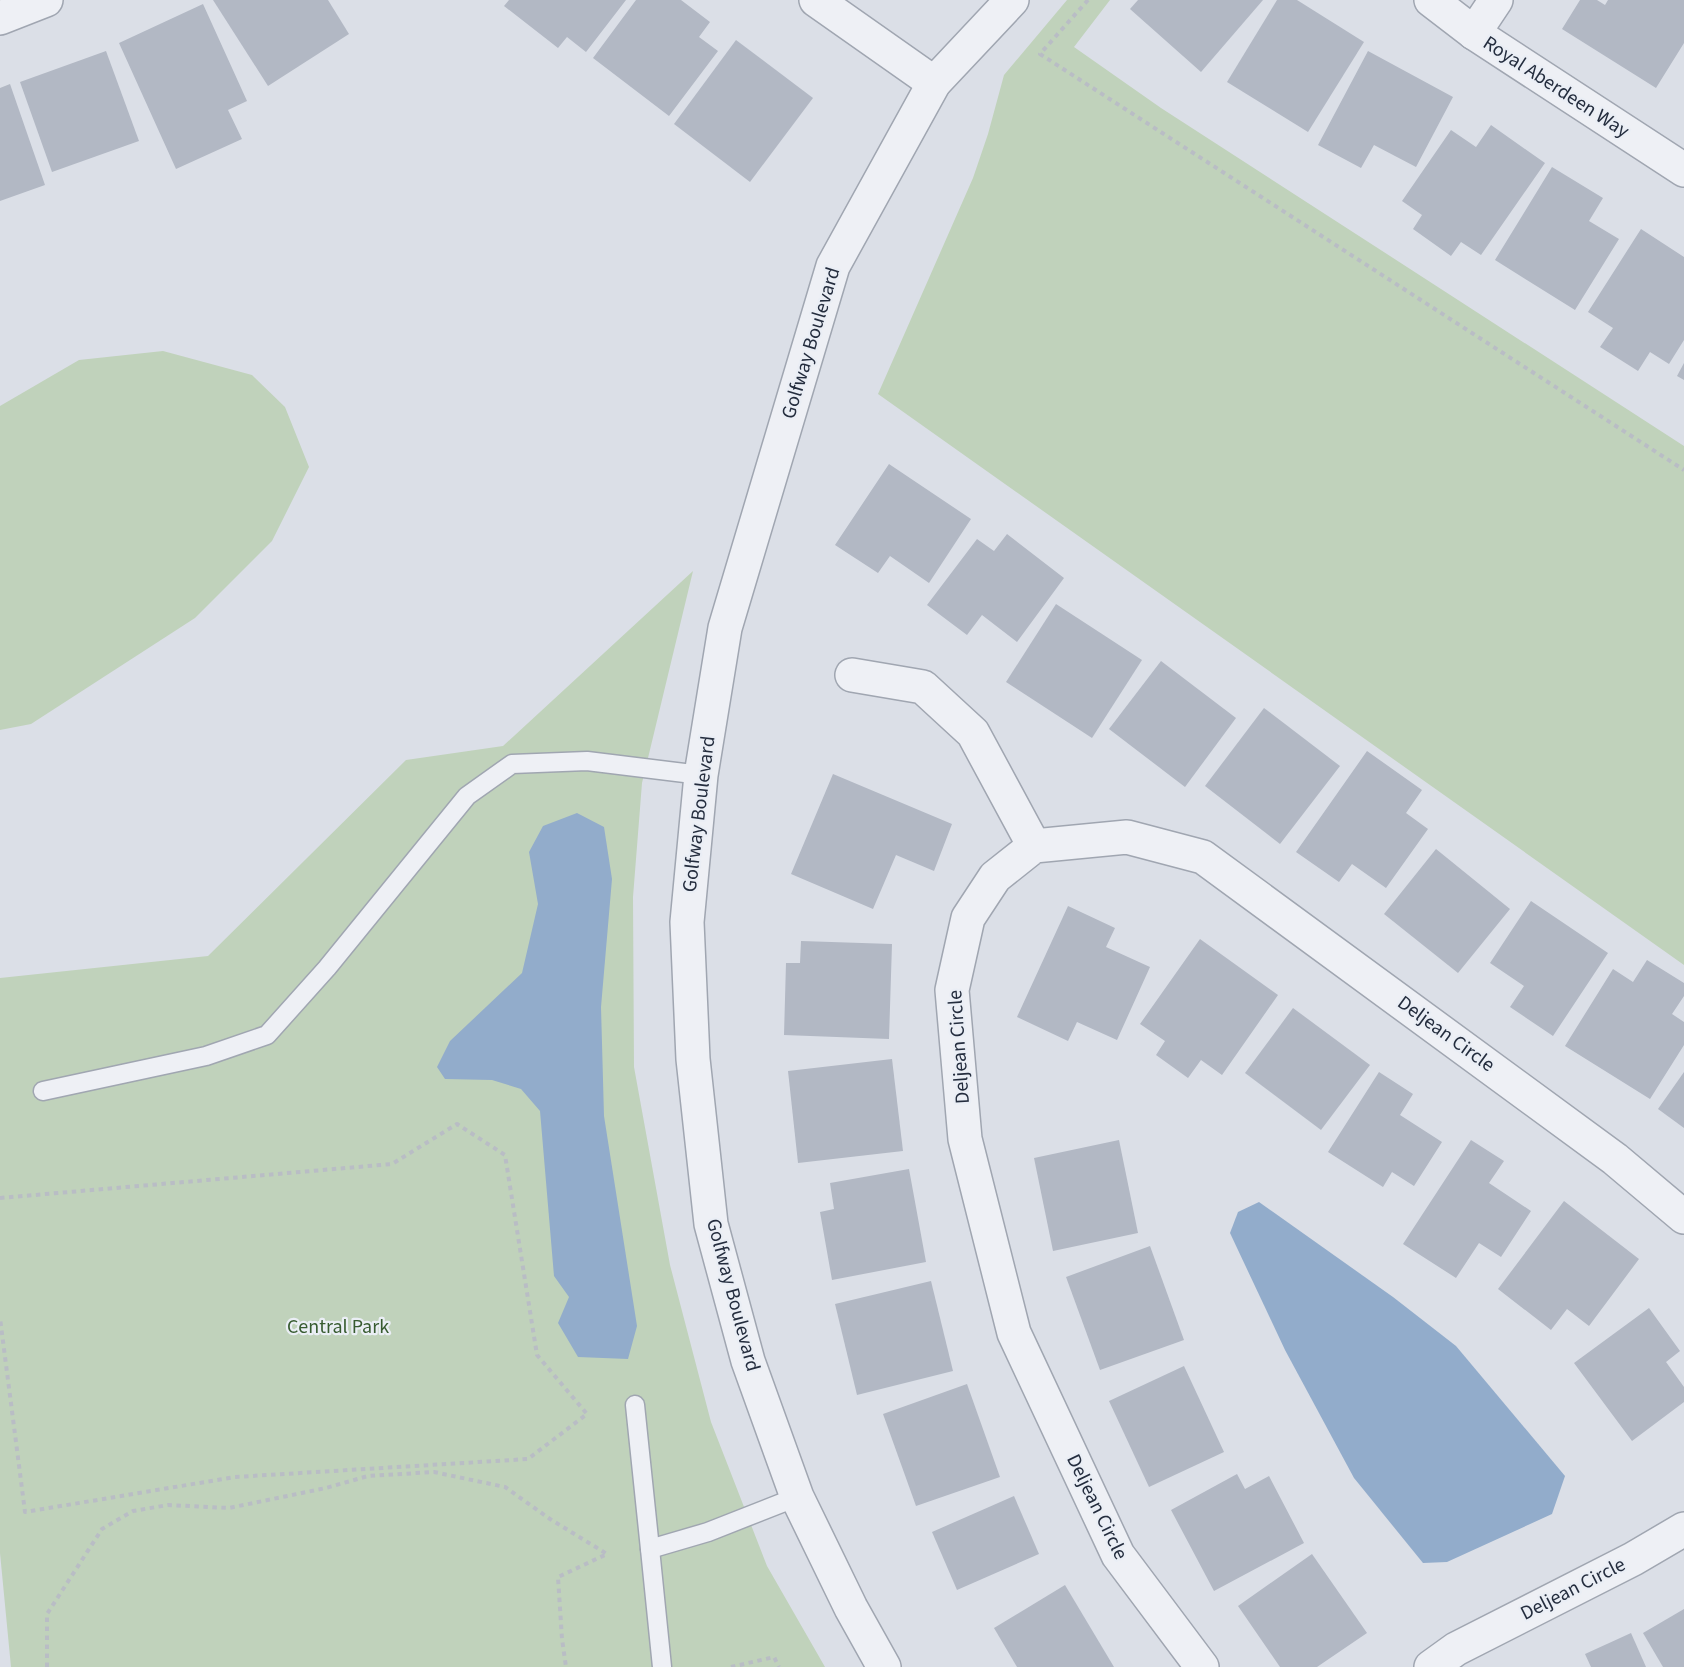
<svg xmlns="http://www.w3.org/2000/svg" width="1684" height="1667" font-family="'Source Sans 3',sans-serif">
	<rect width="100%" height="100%" fill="#dbdfe7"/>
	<g fill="#c0d2bb">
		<path d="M 1067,0 L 1110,0 L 1074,47 L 1161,108 L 1684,446 L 1684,965 L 878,394 L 973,178 L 988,134 L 1004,75 Z"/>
		<path d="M 163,351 L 252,375 L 285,407 L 309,467 L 272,541 L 195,618 L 31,724 L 0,730 L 0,406 L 79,360 Z"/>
		<path d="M 693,571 L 642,783 L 633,897 L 634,1067 L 670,1265 L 711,1422 L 767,1566 L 825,1667 L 11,1667 L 0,1553 L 0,978 L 208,956 L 406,760 L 503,746 Z"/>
	</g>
	<g fill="#92accb">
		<path d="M 577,813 L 604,827 L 612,879 L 601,1007 L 604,1116 L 637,1326 L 628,1359 L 578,1357 L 558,1323 L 569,1297 L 554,1276 L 540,1111 L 521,1089 L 492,1080 L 445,1079 L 437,1067 L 450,1041 L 522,973 L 538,904 L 529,852 L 543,826 Z"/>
		<path d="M 1259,1202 L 1393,1297 L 1456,1346 L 1565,1476 L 1552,1514 L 1447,1562 L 1423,1563 L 1354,1478 L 1285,1350 L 1230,1233 L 1238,1212 Z"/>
	</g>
	<g fill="#b2b8c4">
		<path d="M 213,0 L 328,0 L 349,34 L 268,86 Z"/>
		<path d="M 509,0 L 626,0 L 586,52 L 567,37 L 558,48 L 504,6 Z"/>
		<path d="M 636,0 L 681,0 L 710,22 L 699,37 L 718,51 L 669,116 L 593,58 Z"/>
		<path d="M 1138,0 L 1263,0 L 1201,72 L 1130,9 Z"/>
		<path d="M 1277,0 L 1297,0 L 1364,42 L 1308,132 L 1227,82 Z"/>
		<path d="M 1580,0 L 1597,0 L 1605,5 L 1608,0 L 1684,0 L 1684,43 L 1656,88 L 1562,29 Z"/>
		<path d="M 203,4 L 247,101 L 228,110 L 242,139 L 176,169 L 119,43 Z"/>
		<path d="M 736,40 L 813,98 L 750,182 L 674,124 Z"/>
		<path d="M 106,51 L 139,141 L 52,172 L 20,82 Z"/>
		<path d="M 1368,51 L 1453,97 L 1416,167 L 1374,145 L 1361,168 L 1318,145 Z"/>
		<path d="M 10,84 L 45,185 L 0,201 L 0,88 Z"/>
		<path d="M 1491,125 L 1545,163 L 1481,255 L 1461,242 L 1451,256 L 1413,229 L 1422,215 L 1402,201 L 1451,130 L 1476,147 Z"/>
		<path d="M 1552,167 L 1603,198 L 1589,221 L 1619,239 L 1575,310 L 1495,260 Z"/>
		<path d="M 1641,229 L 1684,257 L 1684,340 L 1669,364 L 1650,352 L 1638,371 L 1600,347 L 1613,328 L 1588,312 Z"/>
		<path d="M 1684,363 L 1684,380 L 1677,376 Z"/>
		<path d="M 889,464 L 971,519 L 929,583 L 890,556 L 878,573 L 835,545 Z"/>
		<path d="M 1007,534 L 1064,578 L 1017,642 L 982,615 L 967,635 L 927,605 L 977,539 L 994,551 Z"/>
		<path d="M 1056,604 L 1142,660 L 1092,738 L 1006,682 Z"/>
		<path d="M 1161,661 L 1236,718 L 1185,787 L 1109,729 Z"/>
		<path d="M 1264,708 L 1340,766 L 1280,844 L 1205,786 Z"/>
		<path d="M 1367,751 L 1422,790 L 1406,813 L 1428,829 L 1386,888 L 1352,864 L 1339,882 L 1296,852 Z"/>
		<path d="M 833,774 L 952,824 L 934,871 L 896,855 L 873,909 L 791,874 Z"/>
		<path d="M 1436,849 L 1510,909 L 1458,973 L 1384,914 Z"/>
		<path d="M 1531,901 L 1608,953 L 1553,1036 L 1510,1007 L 1524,986 L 1490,963 Z"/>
		<path d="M 1068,906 L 1115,928 L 1106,947 L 1150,967 L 1117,1040 L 1077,1022 L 1068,1041 L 1017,1017 Z"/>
		<path d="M 1200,939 L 1278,995 L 1222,1075 L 1201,1060 L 1188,1078 L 1156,1055 L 1165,1041 L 1140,1024 Z"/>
		<path d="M 801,941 L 892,944 L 889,1039 L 784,1035 L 786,963 L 800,963 Z"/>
		<path d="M 1647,960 L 1684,983 L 1684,996 L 1672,1014 L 1684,1022 L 1684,1045 L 1650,1099 L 1565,1046 L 1613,969 L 1633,982 Z"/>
		<path d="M 1293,1008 L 1370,1065 L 1321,1130 L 1245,1073 Z"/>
		<path d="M 892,1059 L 903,1151 L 798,1163 L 788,1071 Z"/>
		<path d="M 1379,1072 L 1413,1094 L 1400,1115 L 1442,1142 L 1414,1186 L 1392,1172 L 1383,1187 L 1328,1152 Z"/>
		<path d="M 1684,1072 L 1684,1128 L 1658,1109 Z"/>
		<path d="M 1119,1140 L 1138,1233 L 1053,1251 L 1034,1158 Z"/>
		<path d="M 1471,1140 L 1504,1161 L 1489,1183 L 1531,1211 L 1501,1257 L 1479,1243 L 1456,1278 L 1403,1244 Z"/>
		<path d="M 909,1169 L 926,1262 L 832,1280 L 820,1212 L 834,1209 L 830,1183 Z"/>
		<path d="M 1564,1201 L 1639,1259 L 1589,1326 L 1567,1309 L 1551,1330 L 1498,1289 Z"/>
		<path d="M 1150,1246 L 1184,1340 L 1100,1370 L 1066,1277 Z"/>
		<path d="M 931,1281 L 953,1371 L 857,1395 L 835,1304 Z"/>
		<path d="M 1649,1308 L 1680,1351 L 1666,1362 L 1684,1387 L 1684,1402 L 1632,1441 L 1574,1363 Z"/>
		<path d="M 1184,1366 L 1224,1452 L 1149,1487 L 1109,1401 Z"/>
		<path d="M 967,1384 L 1000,1477 L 916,1506 L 883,1414 Z"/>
		<path d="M 1237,1474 L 1245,1489 L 1269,1476 L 1304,1543 L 1214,1591 L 1171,1510 Z"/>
		<path d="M 1014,1496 L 1039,1554 L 957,1590 L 932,1532 Z"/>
		<path d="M 1312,1554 L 1367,1633 L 1317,1667 L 1280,1667 L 1238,1606 Z"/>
		<path d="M 1065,1585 L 1114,1667 L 1017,1667 L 994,1628 Z"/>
		<path d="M 1684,1609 L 1684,1667 L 1663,1667 L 1643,1633 Z"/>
		<path d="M 1631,1633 L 1646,1667 L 1591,1667 L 1585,1654 Z"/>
	</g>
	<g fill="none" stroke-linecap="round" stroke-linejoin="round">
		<defs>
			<g id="lane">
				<path d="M 43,1091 L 206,1056 L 267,1035 L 327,968 L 467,796 L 512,764 L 587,761 L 701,775"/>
				<path d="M 635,1405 L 650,1549 L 708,1532 L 797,1497"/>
				<path d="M 650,1549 L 662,1667"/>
			</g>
			<g id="street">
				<path d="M 816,0 L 934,83"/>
				<path d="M 1431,0 L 1474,33 L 1684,170"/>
				<path d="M 0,18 L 46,0"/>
				<path d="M 1474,33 L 1496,0"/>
				<path d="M 852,675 L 923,687 L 973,733 L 1034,846"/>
				<path d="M 884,1667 L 851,1608 L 797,1497 L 748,1361 L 711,1224 L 693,1059 L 687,922 L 701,775 L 725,628 L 833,266 L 934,83 L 1012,0"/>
				<path d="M 1202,1667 L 1118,1555 L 1014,1333 L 965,1139 L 952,990 L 968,918 L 995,877 L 1034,846 L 1127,837 L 1203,857 L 1615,1159 L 1684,1217"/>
				<path d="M 1431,1667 L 1456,1649 L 1633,1559 L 1684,1529"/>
			</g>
		</defs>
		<use href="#lane" stroke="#a0a6b1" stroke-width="21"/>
		<use href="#street" stroke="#a0a6b1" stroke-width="36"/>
		<g stroke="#b9bdc5" stroke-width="4" stroke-dasharray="4.5 4.5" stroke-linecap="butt">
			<path d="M 1088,0 L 1040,54 L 1684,470"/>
			<path d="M 0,1198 L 392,1164 L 457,1124 L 505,1155 L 537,1355 L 587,1414 L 528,1459 L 235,1477 L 25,1512 L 0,1318"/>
			<path d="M 47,1667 L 47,1614 L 102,1529 L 133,1511 L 168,1505 L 229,1508 L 326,1488 L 368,1476 L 434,1472 L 505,1487 L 550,1519 L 607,1554 L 558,1577 L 562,1639 L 566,1667"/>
			<path d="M 731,1667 L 774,1657 L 779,1667"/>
		</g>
		<use href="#lane" stroke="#eef0f5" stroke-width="18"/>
		<use href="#street" stroke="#eef0f5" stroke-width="33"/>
	</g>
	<g text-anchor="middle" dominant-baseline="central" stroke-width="4.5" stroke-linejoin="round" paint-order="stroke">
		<g font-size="20" fill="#242d3e" stroke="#eaeef5">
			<text transform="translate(1556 87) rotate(33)">Royal Aberdeen Way</text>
			<text transform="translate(811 343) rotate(-73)">Golfway Boulevard</text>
			<text transform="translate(699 814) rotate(-83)">Golfway Boulevard</text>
			<text transform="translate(1446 1034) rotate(36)">Deljean Circle</text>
			<text transform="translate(959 1047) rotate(-94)">Deljean Circle</text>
			<text transform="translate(733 1295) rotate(75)">Golfway Boulevard</text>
			<text transform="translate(1097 1507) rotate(64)">Deljean Circle</text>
			<text transform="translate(1573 1589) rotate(-27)">Deljean Circle</text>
		</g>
		<g font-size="20" fill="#375b30" stroke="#eaeef5">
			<text x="338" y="1327">Central Park</text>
		</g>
	</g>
</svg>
